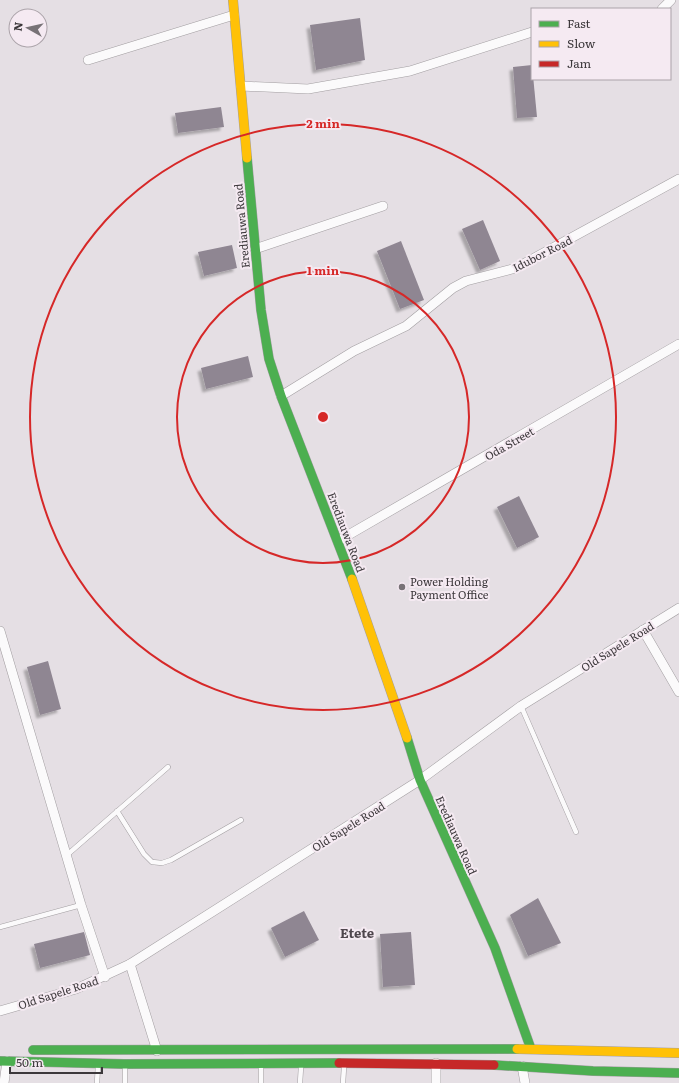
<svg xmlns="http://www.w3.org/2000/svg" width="679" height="1083" font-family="Literata,serif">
	<defs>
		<filter id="shadow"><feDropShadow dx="-3.5" dy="3.5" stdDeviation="1" flood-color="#0004"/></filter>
	</defs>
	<rect width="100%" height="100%" fill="#e5dfe4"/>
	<g fill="#8f8692" filter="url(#shadow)">
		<path d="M 360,18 L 365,60 L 316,70 L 310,25 Z"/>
		<path d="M 532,65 L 537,117 L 517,118 L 513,67 Z"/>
		<path d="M 221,107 L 224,127 L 178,133 L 175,113 Z"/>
		<path d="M 483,220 L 500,261 L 480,270 L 462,229 Z"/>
		<path d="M 401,241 L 424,300 L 400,309 L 377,251 Z"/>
		<path d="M 232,245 L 237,268 L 204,276 L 198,252 Z"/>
		<path d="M 248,356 L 253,377 L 206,389 L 201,368 Z"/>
		<path d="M 519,496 L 539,537 L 517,548 L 497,507 Z"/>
		<path d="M 48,661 L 61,709 L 40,715 L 27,667 Z"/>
		<path d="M 538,898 L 561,943 L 528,956 L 510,915 Z"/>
		<path d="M 304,911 L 319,940 L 285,957 L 271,928 Z"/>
		<path d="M 84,932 L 90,955 L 40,968 L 34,944 Z"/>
		<path d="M 411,932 L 415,985 L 383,987 L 380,934 Z"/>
	</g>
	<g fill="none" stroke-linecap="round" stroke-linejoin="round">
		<defs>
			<g id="lane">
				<path d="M 521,706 L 576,832"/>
				<path d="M 117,811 L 144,854 L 152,862 L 162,863 L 171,860 L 241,820"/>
				<path d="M 67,855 L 168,767"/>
				<path d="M 0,927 L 81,905"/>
				<path d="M 125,1068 L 125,1083"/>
				<path d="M 97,1083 L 98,1066"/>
				<path d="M 261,1083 L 261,1067"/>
				<path d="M 300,1083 L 301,1067"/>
				<path d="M 343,1083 L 344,1067"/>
			</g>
			<g id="street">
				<path d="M 662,9 L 671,0"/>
				<path d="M 88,60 L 234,15"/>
				<path d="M 241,86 L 308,89 L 410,71 L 532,32"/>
				<path d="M 255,249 L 383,206"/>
				<path d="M 281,396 L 354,351 L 406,326 L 453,288 L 466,281 L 516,268 L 679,179"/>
				<path d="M 338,541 L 679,344"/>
				<path d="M 643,630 L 679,692"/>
				<path d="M 0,631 L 81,905 L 105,977"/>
				<path d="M 130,964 L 157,1051"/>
				<path d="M 0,1011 L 76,989 L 130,964 L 420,780 L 521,706 L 679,608"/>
				<path d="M 436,1063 L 436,1083"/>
				<path d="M 522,1066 L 525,1083"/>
				<path d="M 4,1083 L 7,1061"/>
			</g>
			<g id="fast">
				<path d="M 247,158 L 261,310 L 269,359 L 281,396 L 352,579"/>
				<path d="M 407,738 L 420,780 L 495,948 L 531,1049"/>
				<path d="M 33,1050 L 517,1049"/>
				<path d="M 0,1061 L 124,1064 L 339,1063"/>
				<path d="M 494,1065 L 593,1071 L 679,1073"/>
			</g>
			<g id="slow">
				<path d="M 233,0 L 247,158"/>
				<path d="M 352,579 L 407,738"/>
				<path d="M 517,1049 L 679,1053"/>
			</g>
			<path id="jam" d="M 339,1063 L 494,1065"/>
		</defs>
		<use href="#lane" stroke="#a29ea1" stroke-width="5.5"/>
		<use href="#street" stroke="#a29ea1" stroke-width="10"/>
		<use href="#fast" stroke="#a29ea1" stroke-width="10"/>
		<use href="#slow" stroke="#a29ea1" stroke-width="10"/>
		<use href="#jam" stroke="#a29ea1" stroke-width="10"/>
		<use href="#lane" stroke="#fbfafb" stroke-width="4.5"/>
		<use href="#street" stroke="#fbfafb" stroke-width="9"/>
		<use href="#fast" stroke="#4caf50" stroke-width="9"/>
		<use href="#slow" stroke="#ffc107" stroke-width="9"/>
		<use href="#jam" stroke="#c62828" stroke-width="9"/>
	</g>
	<g fill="none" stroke="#d62828" stroke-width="2">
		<circle cx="323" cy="417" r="146"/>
		<circle cx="323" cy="417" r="293"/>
	</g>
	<circle fill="#777276" stroke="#f5eaf2" stroke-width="1.5" cx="402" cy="587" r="4"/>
	<g text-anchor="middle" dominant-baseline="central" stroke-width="4" stroke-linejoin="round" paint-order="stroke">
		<g font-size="11" fill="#3c383b" stroke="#f5eaf2">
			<text transform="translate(241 226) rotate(-95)">Erediauwa Road</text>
			<text transform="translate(542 253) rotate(-27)">Idubor Road</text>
			<text transform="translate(509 443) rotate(-30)">Oda Street</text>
			<text transform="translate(347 532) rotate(69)">Erediauwa Road</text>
			<text transform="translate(617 646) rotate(-32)">Old Sapele Road</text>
			<text transform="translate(348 826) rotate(-32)">Old Sapele Road</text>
			<text transform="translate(457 835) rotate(66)">Erediauwa Road</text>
			<text transform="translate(58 992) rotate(-18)">Old Sapele Road</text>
		</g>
		<g font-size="11" fill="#3c383b" stroke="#f5eaf2" text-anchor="start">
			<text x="410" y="581">Power Holding<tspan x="410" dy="13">Payment Office</tspan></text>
		</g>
		<g font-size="13" font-weight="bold" fill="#4f464d" stroke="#f5eaf2">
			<text x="357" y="932">Etete</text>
		</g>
	</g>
	<circle cx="323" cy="417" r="6" fill="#d62828" stroke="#f5eaf2" stroke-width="2"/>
	<g font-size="12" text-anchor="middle" font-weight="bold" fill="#d62828" stroke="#f5eaf2" stroke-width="4" stroke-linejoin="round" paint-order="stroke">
		<text x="323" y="128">2 min</text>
		<text x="323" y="275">1 min</text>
	</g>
	<rect x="531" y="8" width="140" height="72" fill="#f5eaf2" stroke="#aba3a9"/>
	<rect x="539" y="21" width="20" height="6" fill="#4caf50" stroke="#aba3a9"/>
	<text x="567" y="28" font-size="12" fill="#3c383b">Fast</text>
	<rect x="539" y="41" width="20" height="6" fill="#ffc107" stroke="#aba3a9"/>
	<text x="567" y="48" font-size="12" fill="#3c383b">Slow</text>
	<rect x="539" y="61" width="20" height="6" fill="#c62828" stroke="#aba3a9"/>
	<text x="567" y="68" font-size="12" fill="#3c383b">Jam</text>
	<g transform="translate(28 28) rotate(278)"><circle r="19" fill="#f5eaf2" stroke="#aba3a9"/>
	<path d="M0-3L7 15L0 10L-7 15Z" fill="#777276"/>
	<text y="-6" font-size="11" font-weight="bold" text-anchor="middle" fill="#3c383b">N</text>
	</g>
	<path d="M10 1067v6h92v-6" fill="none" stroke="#3c383b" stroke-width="2"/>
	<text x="16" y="1067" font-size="12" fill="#3c383b" stroke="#f5eaf2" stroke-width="3" paint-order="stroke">50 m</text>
</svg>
